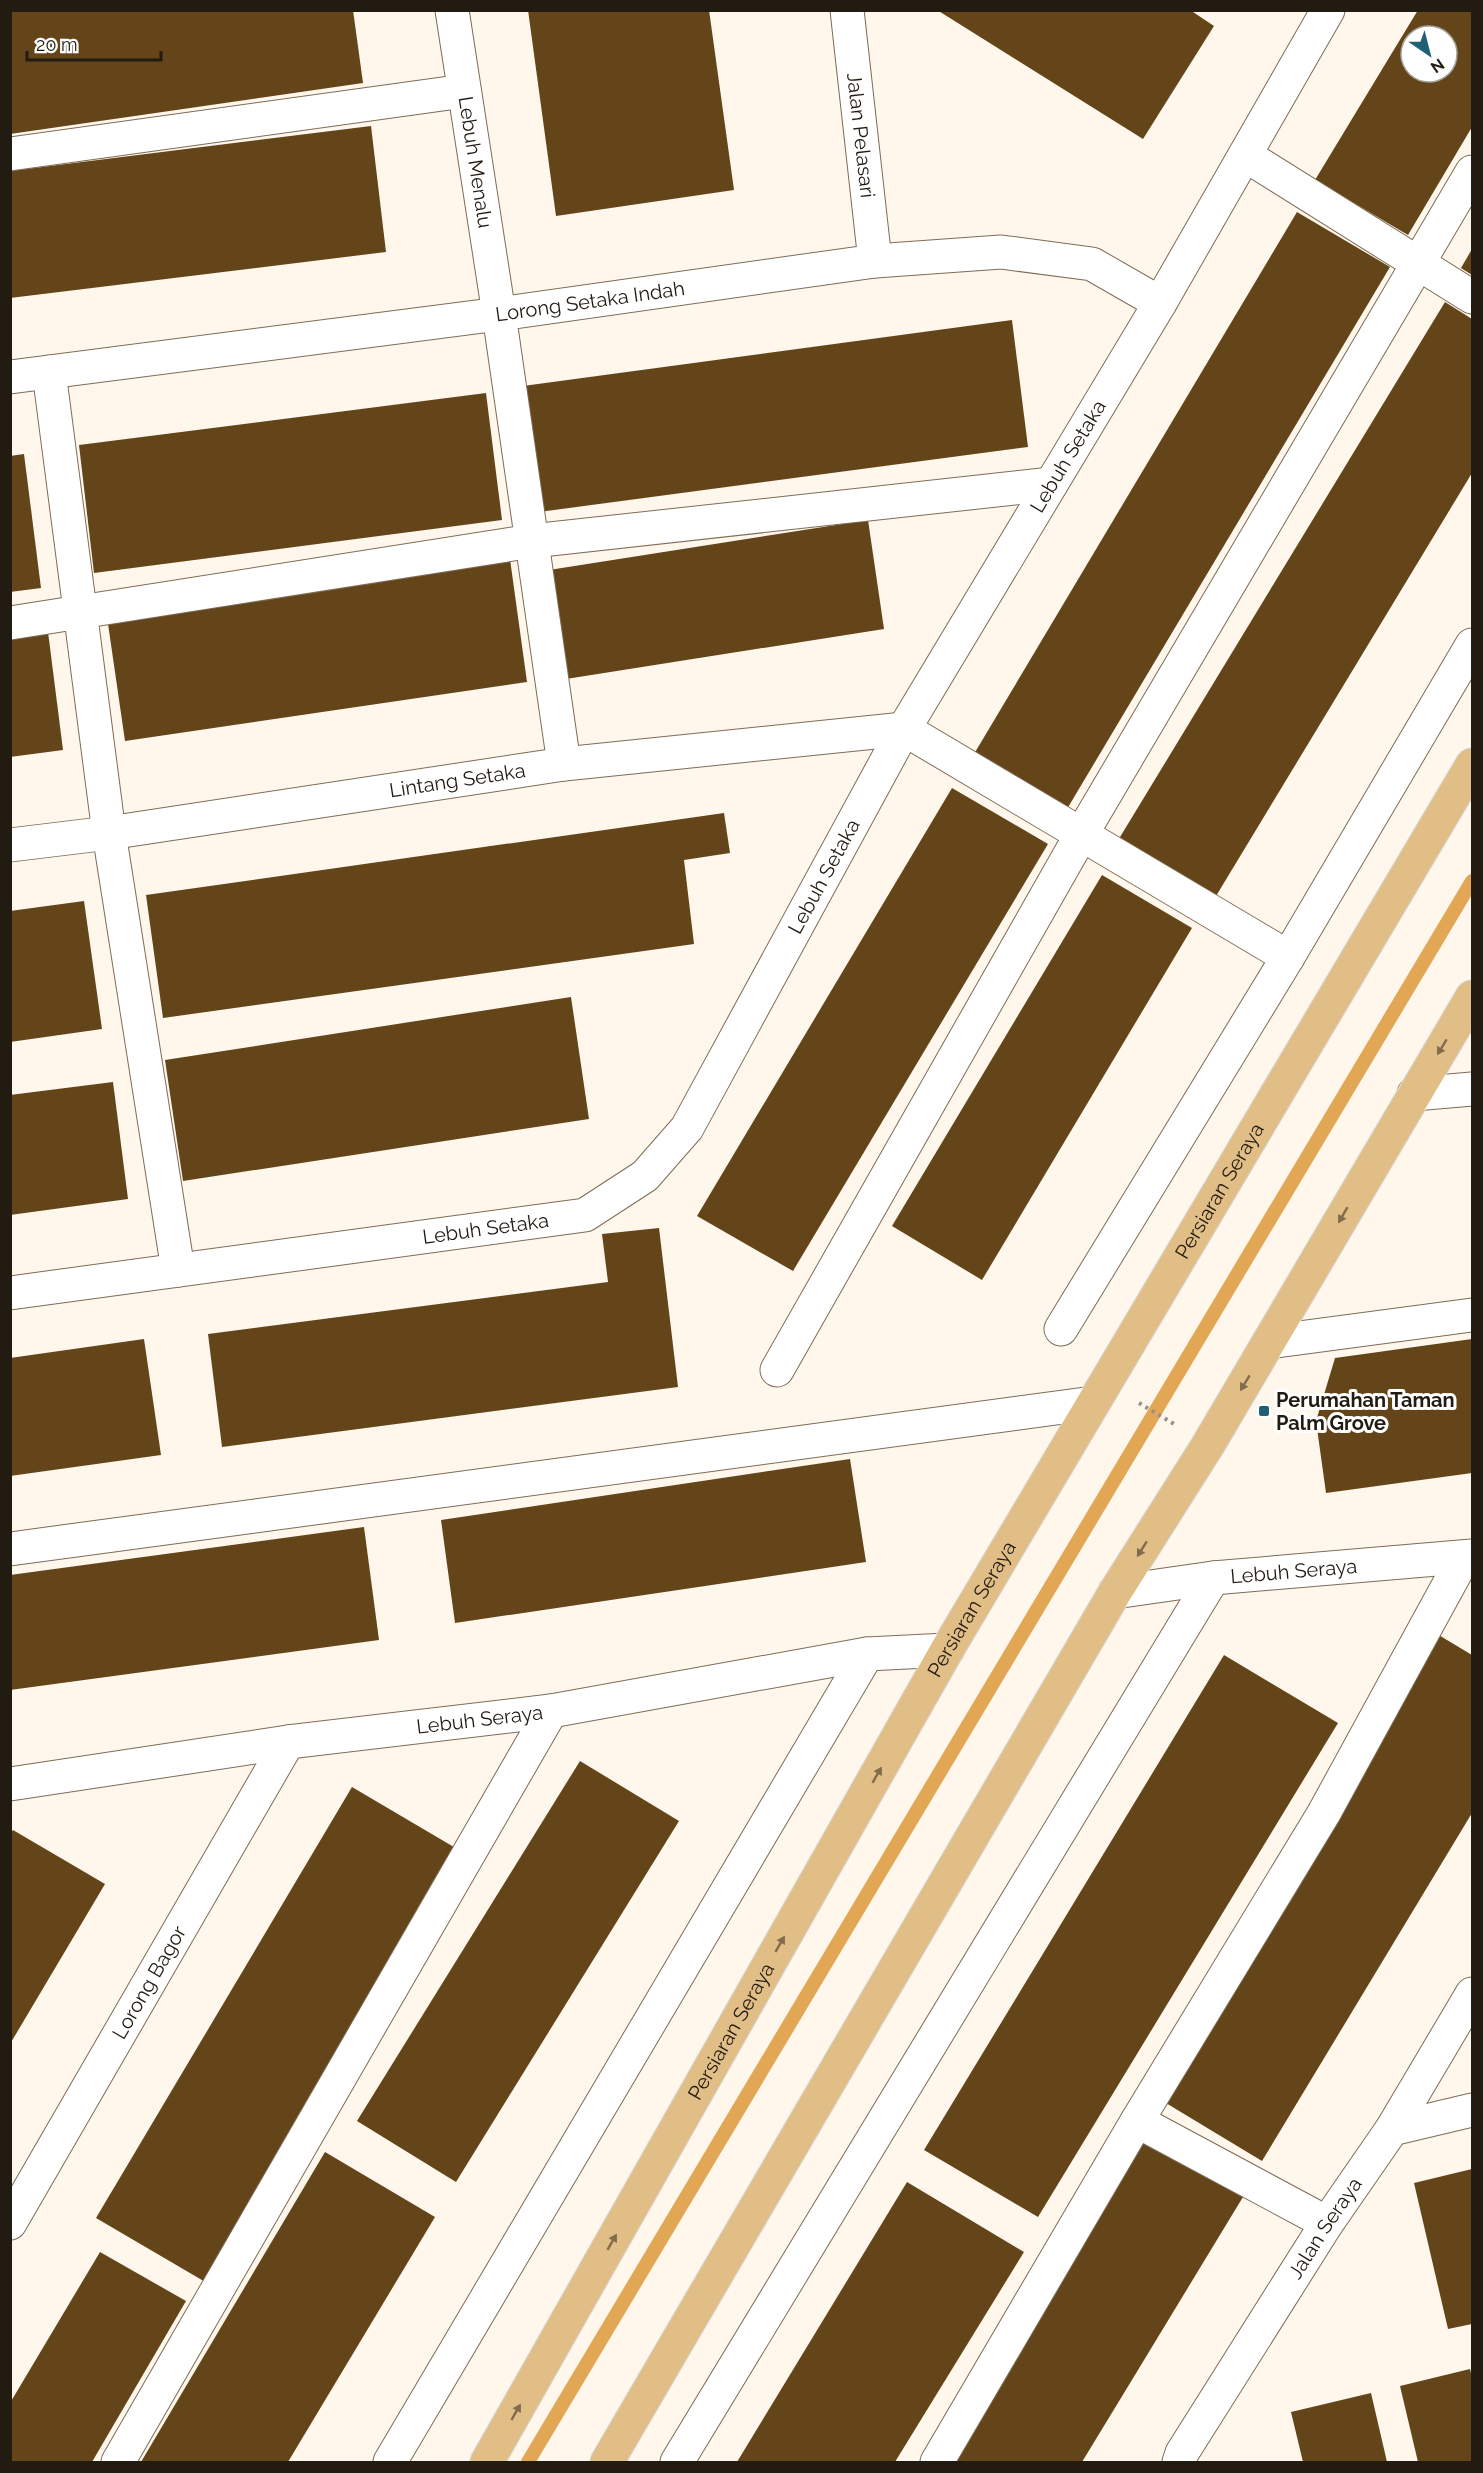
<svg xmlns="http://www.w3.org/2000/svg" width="1483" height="2473" font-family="Raleway,sans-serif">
	<rect width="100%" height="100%" fill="#fff6ec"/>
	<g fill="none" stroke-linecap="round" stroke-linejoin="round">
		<path stroke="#e1a755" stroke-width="14" d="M 528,2462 L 1472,881"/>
	</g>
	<g fill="#644519" fill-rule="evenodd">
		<path d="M 10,10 L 353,10 L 363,83 L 10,134 Z"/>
		<path d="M 528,10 L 709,10 L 734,190 L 556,216 Z"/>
		<path d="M 937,10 L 1190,10 L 1214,26 L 1143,139 Z"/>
		<path d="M 1418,10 L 1472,10 L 1472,127 L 1408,235 L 1315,180 ZM 1411,36 L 1447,36 L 1447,72 L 1411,72 Z"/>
		<path d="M 371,126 L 386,252 L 10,298 L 10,171 Z"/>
		<path d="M 1297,212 L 1390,267 L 1067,809 L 974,754 Z"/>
		<path d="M 1472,249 L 1472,275 L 1461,268 Z"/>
		<path d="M 1445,302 L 1472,319 L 1472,473 L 1213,901 L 1117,842 Z"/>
		<path d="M 1012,320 L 1028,447 L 539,512 L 523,386 Z"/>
		<path d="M 486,393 L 502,520 L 94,573 L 79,445 Z"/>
		<path d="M 24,454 L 41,588 L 10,592 L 10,456 Z"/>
		<path d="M 868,520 L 884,629 L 566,679 L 549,570 Z"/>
		<path d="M 509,552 L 527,682 L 125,741 L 106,610 Z"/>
		<path d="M 47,624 L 63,750 L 10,757 L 10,629 Z"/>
		<path d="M 952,788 L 1048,844 L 793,1271 L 697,1216 Z"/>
		<path d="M 724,813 L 730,853 L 684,860 L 694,944 L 163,1018 L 146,895 Z"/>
		<path d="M 1102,875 L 1192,928 L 982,1280 L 892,1226 Z"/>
		<path d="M 84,901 L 102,1029 L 10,1042 L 10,911 Z"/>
		<path d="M 571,997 L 589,1119 L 183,1181 L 165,1060 Z"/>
		<path d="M 113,1082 L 128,1199 L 10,1215 L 10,1095 Z"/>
		<path d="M 659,1228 L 678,1387 L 222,1447 L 208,1334 L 608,1282 L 602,1234 Z"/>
		<path d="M 144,1339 L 161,1455 L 10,1476 L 10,1358 Z"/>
		<path d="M 1472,1339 L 1472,1473 L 1326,1493 L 1316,1421 L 1335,1358 Z"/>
		<path d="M 850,1459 L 866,1562 L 455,1623 L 441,1520 Z"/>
		<path d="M 364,1527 L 379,1640 L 10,1690 L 10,1575 Z"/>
		<path d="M 1432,1631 L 1472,1655 L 1472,1813 L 1262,2161 L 1151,2094 Z"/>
		<path d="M 1224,1655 L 1338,1723 L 1038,2217 L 924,2150 Z"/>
		<path d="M 580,1761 L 679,1821 L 456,2182 L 357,2121 Z"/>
		<path d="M 352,1787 L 464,1853 L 207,2283 L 96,2218 Z"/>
		<path d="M 13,1830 L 105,1884 L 10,2044 L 10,1834 Z"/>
		<path d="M 1138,2128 L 1246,2192 L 1138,2370 L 1082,2462 L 934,2462 Z"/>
		<path d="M 325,2152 L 435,2217 L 288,2462 L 141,2462 Z"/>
		<path d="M 1472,2169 L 1472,2324 L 1448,2329 L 1414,2183 Z"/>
		<path d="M 907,2182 L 1024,2252 L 895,2462 L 737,2462 Z"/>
		<path d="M 100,2252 L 186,2301 L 92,2462 L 10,2462 L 10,2403 Z"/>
		<path d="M 1470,2369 L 1472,2378 L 1472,2462 L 1418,2462 L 1400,2386 Z"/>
		<path d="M 1371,2393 L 1387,2462 L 1303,2462 L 1291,2412 Z"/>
	</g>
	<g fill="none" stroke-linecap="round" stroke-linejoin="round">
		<defs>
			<g id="minor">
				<path id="s1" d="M 452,10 L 499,314 L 564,764"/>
				<path id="s2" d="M 847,10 L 875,261"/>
				<path d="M 10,154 L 464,91"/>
				<path d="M 1245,155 L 1472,297"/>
				<path d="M 49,372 L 109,833 L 178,1270"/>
				<path id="s3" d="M 10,377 L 499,314 L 875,261 L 1001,252 L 1092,264 L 1160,303"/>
				<path d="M 10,623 L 532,541 L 1051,484"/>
				<path id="s4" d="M 10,845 L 109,833 L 564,764 L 904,729 L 1288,957"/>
				<path d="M 1414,1094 L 1472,1089"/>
				<path id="s5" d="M 10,1293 L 585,1215 L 645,1176 L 687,1128 L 904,729 L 1160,303 L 1328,10"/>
				<path d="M 1061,1329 L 1288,957 L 1472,645"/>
				<path d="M 1269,1342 L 1472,1315"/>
				<path d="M 777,1370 L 1081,835 L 1472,172"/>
				<path d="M 10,1549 L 1093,1403"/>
				<path id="s6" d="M 1115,1592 L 1213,1578 L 1472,1556"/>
				<path id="s7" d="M 10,1784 L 288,1742 L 551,1711 L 867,1654 L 947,1650"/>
				<path d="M 1137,2121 L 1327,2223"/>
				<path d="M 1392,2129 L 1472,2110"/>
				<path id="s8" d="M 10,2223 L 288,1742"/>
				<path d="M 118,2462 L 551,1711"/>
				<path d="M 390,2462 L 867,1654"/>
				<path d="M 677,2462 L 1213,1578"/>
				<path d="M 937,2462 L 1137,2121 L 1324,1813 L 1464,1557"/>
				<path id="s9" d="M 1179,2462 L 1182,2453 L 1327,2223 L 1392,2129 L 1472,1994"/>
			</g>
			<g id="major">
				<path id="s10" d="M 487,2462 L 947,1650 L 1472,765"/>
				<path d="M 607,2462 L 1115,1592 L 1208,1445 L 1472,997"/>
			</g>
		</defs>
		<use href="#minor" stroke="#7e6c56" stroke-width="35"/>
		<use href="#major" stroke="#d7d6d4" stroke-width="35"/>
		<path stroke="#999187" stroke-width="4" stroke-dasharray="3 4.5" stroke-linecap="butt" d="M 1139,1403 L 1174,1424"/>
		<use href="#minor" stroke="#fff" stroke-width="33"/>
		<use href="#major" stroke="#e2be87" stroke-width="33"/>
	</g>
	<defs><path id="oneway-solid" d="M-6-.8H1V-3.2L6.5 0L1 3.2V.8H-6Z" transform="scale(1.5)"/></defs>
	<g fill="#826c4c">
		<use href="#oneway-solid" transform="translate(1442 1047) rotate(121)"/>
		<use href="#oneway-solid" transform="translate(1343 1215) rotate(120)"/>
		<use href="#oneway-solid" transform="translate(1245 1383) rotate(121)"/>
		<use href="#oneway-solid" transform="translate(1142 1549) rotate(122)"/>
		<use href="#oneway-solid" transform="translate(877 1775) rotate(-60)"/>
		<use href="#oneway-solid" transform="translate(780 1944) rotate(-60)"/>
		<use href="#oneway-solid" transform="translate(612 2242) rotate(-60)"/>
		<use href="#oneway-solid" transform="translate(516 2412) rotate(-60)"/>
	</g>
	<rect fill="#1f6075" stroke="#fff" stroke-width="2" x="1258" y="1405" width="12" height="12" rx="3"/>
	<g text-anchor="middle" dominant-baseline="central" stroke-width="6" stroke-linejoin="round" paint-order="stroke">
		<g font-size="20" fill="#221b12" stroke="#fff">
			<text stroke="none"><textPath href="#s2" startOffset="126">Jalan Pelasari</textPath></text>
			<text stroke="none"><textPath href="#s1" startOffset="154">Lebuh Menalu</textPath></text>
			<text stroke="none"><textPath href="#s3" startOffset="585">Lorong Setaka Indah</textPath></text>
			<text stroke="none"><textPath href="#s5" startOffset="1488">Lebuh Setaka</textPath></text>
			<text stroke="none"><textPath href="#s4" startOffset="452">Lintang Setaka</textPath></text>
			<text stroke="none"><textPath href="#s5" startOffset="1002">Lebuh Setaka</textPath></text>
			<text stroke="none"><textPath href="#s10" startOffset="1467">Persiaran Seraya</textPath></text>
			<text stroke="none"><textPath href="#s5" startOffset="480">Lebuh Setaka</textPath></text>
			<text stroke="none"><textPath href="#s6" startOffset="180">Lebuh Seraya</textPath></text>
			<text stroke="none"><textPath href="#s10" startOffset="981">Persiaran Seraya</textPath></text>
			<text stroke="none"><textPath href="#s7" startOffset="474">Lebuh Seraya</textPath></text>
			<text stroke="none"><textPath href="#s8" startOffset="278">Lorong Bagor</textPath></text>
			<text stroke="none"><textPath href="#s10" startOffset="495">Persiaran Seraya</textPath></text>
			<text stroke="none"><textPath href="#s9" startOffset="276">Jalan Seraya</textPath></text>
		</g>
		<g font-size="20" font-weight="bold" fill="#221b12" stroke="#fff" text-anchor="start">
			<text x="1276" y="1400">Perumahan Taman<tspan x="1276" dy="23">Palm Grove</tspan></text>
		</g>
	</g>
	<rect width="1483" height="2473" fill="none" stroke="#221b12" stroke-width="24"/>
	<g transform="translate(1429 54) rotate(145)"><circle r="28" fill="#ffffff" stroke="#a7a4a0" stroke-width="1.5"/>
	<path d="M0-4.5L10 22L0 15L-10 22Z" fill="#1f6075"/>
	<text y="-9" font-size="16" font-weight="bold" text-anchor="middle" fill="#221b12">N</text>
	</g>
	<path d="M27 51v9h134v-9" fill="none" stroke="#221b12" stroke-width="3"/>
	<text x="36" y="51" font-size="18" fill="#221b12" stroke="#ffffff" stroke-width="4.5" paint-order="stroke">20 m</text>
</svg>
